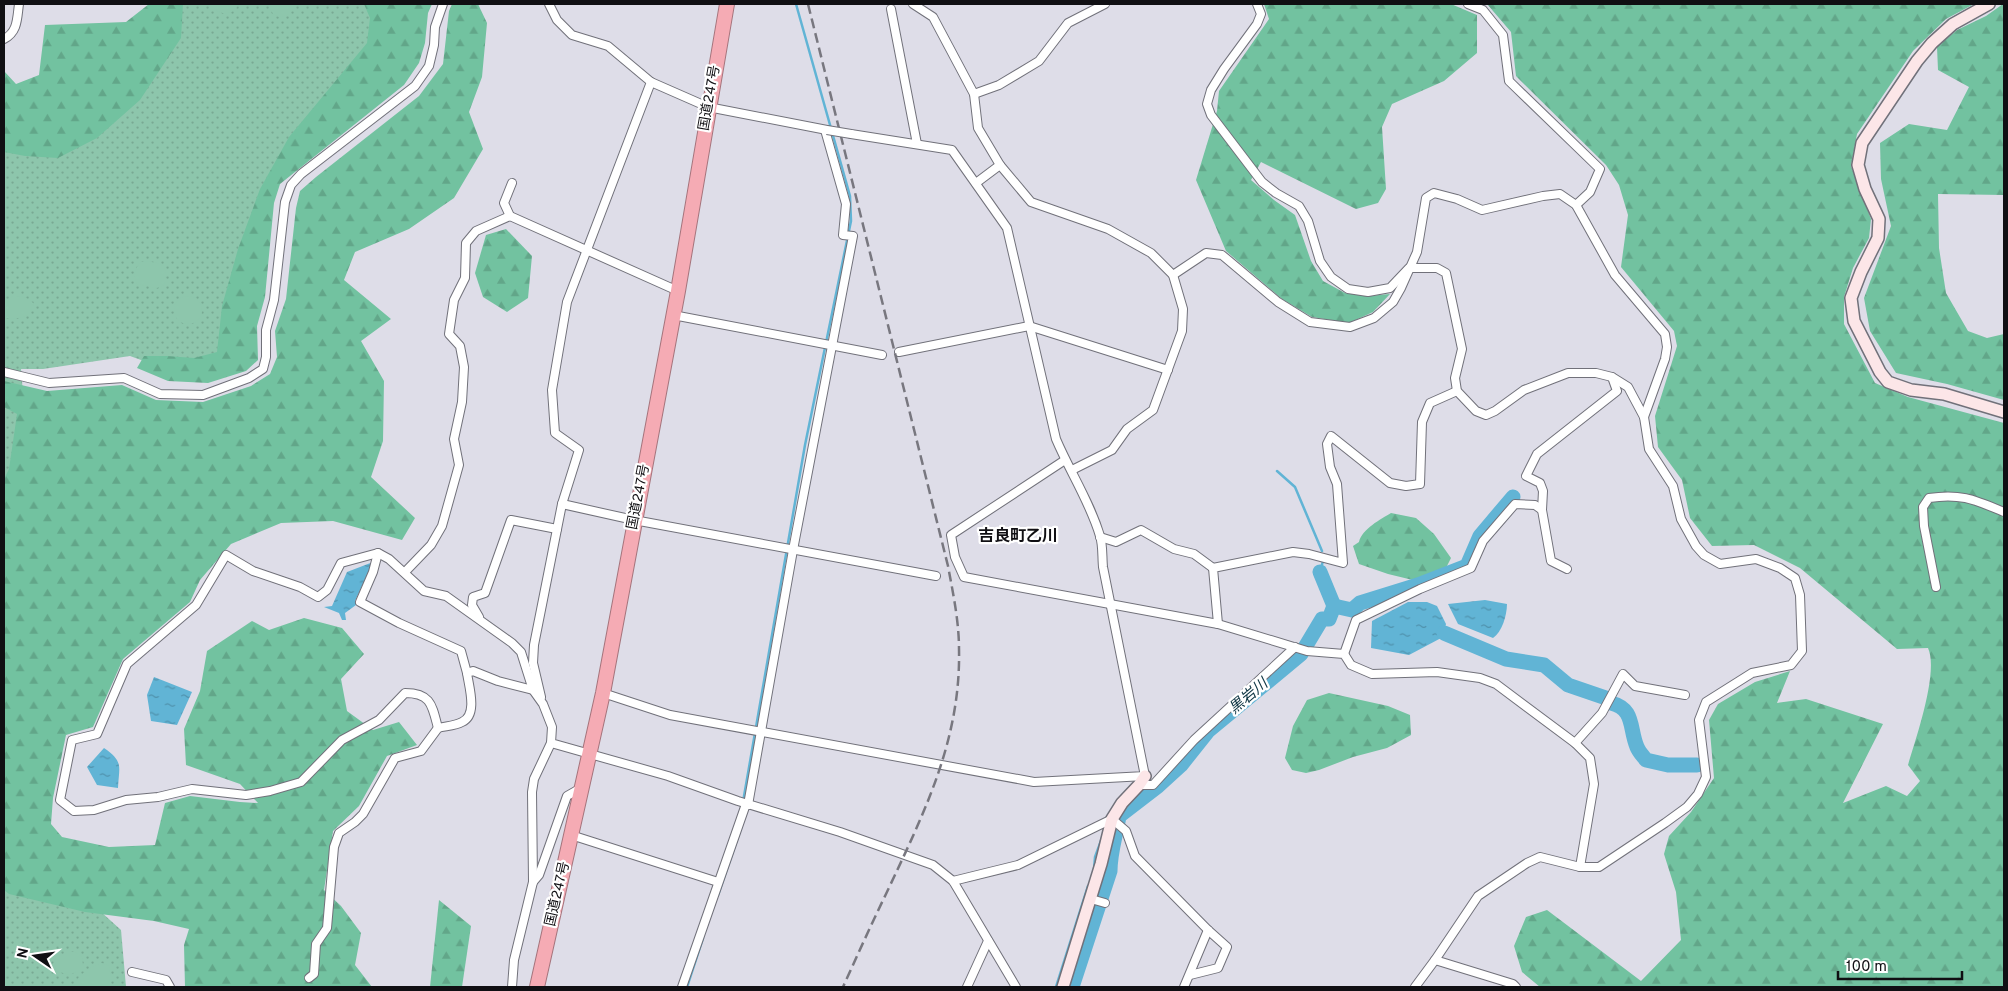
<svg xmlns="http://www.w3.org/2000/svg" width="2008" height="991" font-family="Overpass,'Noto Sans JP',sans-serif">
	<defs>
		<pattern id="grass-dots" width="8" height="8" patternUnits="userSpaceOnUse" patternTransform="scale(1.25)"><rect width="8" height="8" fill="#8dc6ac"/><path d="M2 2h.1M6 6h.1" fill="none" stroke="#79a993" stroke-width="1.8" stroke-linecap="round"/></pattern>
		<pattern id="forest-firs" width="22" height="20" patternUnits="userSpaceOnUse" patternTransform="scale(1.25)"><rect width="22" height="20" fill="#72c2a0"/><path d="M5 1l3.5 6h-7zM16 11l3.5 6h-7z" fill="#62a689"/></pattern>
		<pattern id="water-ripples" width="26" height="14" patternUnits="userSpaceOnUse" patternTransform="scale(1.25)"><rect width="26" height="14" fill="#61b4d5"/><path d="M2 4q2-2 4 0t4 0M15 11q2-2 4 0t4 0" fill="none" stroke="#4f91ac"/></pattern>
	</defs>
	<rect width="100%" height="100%" fill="#dedde8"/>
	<g fill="url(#grass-dots)">
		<path d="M 175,4 L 373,4 L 373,45 L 266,192 L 228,358 L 152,364 L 130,356 L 43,369 L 21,369 L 25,418 L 4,518 L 4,143 Z"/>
		<path d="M 4,879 L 89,901 L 121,930 L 126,987 L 4,987 Z"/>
	</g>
	<g fill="url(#forest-firs)">
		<path d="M 149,4 L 183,4 L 181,38 L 140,100 L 97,138 L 58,158 L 25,156 L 4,152 L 4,71 L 16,84 L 39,75 L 45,25 L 126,22 Z"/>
		<path d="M 364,4 L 432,4 L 428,13 L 425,43 L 419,63 L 404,85 L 280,184 L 274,203 L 265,297 L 257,326 L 258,360 L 246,371 L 208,383 L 168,381 L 137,368 L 144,356 L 167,356 L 194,358 L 217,352 L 222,306 L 238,249 L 260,189 L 289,137 L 367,43 L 370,18 Z"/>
		<path d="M 452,4 L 478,4 L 487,23 L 482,77 L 469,112 L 483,149 L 454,198 L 409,229 L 355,252 L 344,280 L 391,319 L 361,341 L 384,381 L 383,441 L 371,477 L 415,518 L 402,540 L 333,521 L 281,523 L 231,544 L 200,580 L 190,602 L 123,659 L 93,727 L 66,735 L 53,798 L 51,824 L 62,837 L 109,847 L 155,845 L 165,803 L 190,796 L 240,802 L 258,803 L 240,784 L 186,765 L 184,729 L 200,691 L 207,651 L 252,621 L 269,630 L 304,618 L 342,628 L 364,654 L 341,679 L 347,711 L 373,730 L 399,722 L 417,745 L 387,756 L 359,806 L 333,831 L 324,890 L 341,906 L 361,933 L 355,965 L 372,987 L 185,987 L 184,945 L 189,929 L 154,921 L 85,912 L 9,894 L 4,890 L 4,479 L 9,469 L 17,414 L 4,407 L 4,381 L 47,391 L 122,385 L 156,400 L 203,402 L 251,386 L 270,374 L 277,357 L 275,331 L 286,299 L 296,208 L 300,191 L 316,177 L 419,96 L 443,64 L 449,11 Z"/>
		<path d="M 1264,4 L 1451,4 L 1477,15 L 1477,53 L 1444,81 L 1392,104 L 1382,127 L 1386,189 L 1378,203 L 1356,209 L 1261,162 L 1251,180 L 1274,200 L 1295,215 L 1311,261 L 1323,281 L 1345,293 L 1368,296 L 1390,294 L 1373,312 L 1349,323 L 1312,317 L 1282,299 L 1226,251 L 1196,180 L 1217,111 L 1219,91 L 1269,19 Z"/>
		<path d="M 1487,4 L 1974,4 L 1946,19 L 1913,51 L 1857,134 L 1851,166 L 1871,219 L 1869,238 L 1853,268 L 1844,297 L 1844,324 L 1875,383 L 1908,397 L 2004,423 L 2004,987 L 1540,987 L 1522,972 L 1514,946 L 1526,917 L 1547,910 L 1641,981 L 1681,940 L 1676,892 L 1664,854 L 1669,836 L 1691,812 L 1714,778 L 1709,720 L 1718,704 L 1755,682 L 1790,671 L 1777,703 L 1806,699 L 1883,724 L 1843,803 L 1886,786 L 1907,796 L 1920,781 L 1908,765 C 1916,738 1939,672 1928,648 L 1897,649 L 1800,568 L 1754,545 L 1712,546 L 1690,518 L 1682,480 L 1658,447 L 1655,416 L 1677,346 L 1674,331 L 1621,267 L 1628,215 L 1619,185 L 1606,165 L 1516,76 L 1511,32 Z"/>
		<path d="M 2003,4 L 2004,4 L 2004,195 L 1938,194 L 1939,248 L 1946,293 L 1968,331 L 1987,338 L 2004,334 L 2004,400 L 1947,384 L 1896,373 L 1870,331 L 1864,298 L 1891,226 L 1881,179 L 1880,143 L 1909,124 L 1947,130 L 1969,87 L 1938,70 L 1937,47 L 1957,30 L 1986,16 Z"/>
		<path d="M 506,229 L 532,256 L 528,298 L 507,312 L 483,297 L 475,273 L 486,235 Z"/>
		<path d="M 1391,513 L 1416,518 L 1434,534 L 1451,558 L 1443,574 L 1421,582 L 1388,574 L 1359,564 L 1353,546 L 1359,542 C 1362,529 1381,519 1391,513 Z"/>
		<path d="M 1329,693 L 1388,706 L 1410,715 L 1411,735 L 1387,748 L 1353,757 L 1319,770 L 1306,773 L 1292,770 L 1285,758 L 1293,726 L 1307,700 Z"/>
		<path d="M 439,900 L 471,926 L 462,987 L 430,987 Z"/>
	</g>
	<g fill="#8dc6ac">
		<path d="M 214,4 L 239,4 C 233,14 223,17 214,8 Z"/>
		<path d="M 272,4 L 295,4 L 290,14 L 279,17 L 273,14 L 270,8 Z"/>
		<path d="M 141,262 C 159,261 171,265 164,285 L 157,288 L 137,284 C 133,275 134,269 141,262 Z"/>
		<circle cx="188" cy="310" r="14"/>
		<path d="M 13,296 C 22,296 28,297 34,304 C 30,319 18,319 5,318 L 4,302 Z"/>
		<path d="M 68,952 L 75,952 L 82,957 L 83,965 L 77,971 L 70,975 L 56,971 L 53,964 L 56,956 L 64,956 Z"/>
		<path d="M 102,963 L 109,966 C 111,975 111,982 104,987 L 74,987 C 74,977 93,965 102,963 Z"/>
	</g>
	<g fill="url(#water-ripples)">
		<path d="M 373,562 L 355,601 L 356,605 L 345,613 L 346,620 L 342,620 L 339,613 L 324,607 L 332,606 L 347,572 Z"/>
		<path d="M 1485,600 L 1507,604 C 1507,615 1502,632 1493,638 L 1458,624 L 1448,604 Z"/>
		<path d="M 1408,602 L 1427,602 L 1437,606 L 1446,624 L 1443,637 L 1409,655 L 1371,648 L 1372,621 Z"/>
		<path d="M 154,677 L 192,692 L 177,725 L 151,721 L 147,695 Z"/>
		<path d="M 104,748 C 124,762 119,766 118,788 L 97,785 L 87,767 Z"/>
	</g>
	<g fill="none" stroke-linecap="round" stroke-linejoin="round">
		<g stroke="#61b4d5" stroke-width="2.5">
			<path d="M 1277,471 L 1295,487 L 1322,551"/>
			<path d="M 1320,572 L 1323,561"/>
			<path d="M 743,802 L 805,445 L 851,221 L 850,196 L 796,4"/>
			<path d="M 1094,869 L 1095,857 L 1102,838"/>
			<path d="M 718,895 L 741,828"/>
			<path d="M 687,987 L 703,938"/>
			<path d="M 1056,987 L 1088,886"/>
		</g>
		<g stroke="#61b4d5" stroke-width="15">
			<path d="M 1320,572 L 1334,606"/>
			<path d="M 1444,633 L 1506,659 L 1544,665 L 1568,685 L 1606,698"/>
			<path d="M 1611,703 C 1635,709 1629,728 1637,747 C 1639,752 1643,756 1646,760 L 1668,765 L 1697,765"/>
			<path d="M 1072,987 L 1110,871 C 1110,852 1116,835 1119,816 L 1158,786 L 1181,765 L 1208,731 L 1301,654 L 1322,619 L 1329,619 L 1334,606 L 1352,610 L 1360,603 L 1418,585 L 1467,566 L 1480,536 L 1513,497"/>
		</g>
		<defs>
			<g id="street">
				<path d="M 549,4 L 557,20 L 572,35 L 608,46 L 651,82 L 708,107 L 827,130"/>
				<path d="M 913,4 L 933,17 L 974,94 L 978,128 L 1000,165 L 1031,202 L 1108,229 L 1151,253 L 1173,275 L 1183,309 L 1182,331 L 1153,410 L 1127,429 L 1112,450 L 1072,470"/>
				<path d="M 1257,4 L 1261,14 L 1257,24 L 1224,69 L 1211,90 L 1207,104 L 1211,115 L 1262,182 L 1276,193 L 1299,206 L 1308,221 L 1320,261 L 1331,277 L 1348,289 L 1368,292 L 1390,288 L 1409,268 L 1437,268 L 1446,273 L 1462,349 L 1455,378 L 1457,391 L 1476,411 L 1486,415 L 1495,411 L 1524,390 L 1568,373 L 1596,373 L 1612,377 L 1628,387 L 1644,417 L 1649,449 L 1673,486 L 1681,519 L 1696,546 L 1704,555 L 1720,564 L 1756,559 L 1780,568 L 1795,578 L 1800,595 L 1802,651 L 1791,665 L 1752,673 L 1706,702 L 1699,720 L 1706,777 L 1698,794 L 1687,807 L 1665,823 L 1599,867 L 1580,867 L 1540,857 L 1527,863 L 1478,896 L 1435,960 L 1415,987"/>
				<path d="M 1468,4 L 1483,10 L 1503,35 L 1509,81 L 1600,169 L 1590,192 L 1576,205"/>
				<path d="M 891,9 L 917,144"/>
				<path d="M 4,39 C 18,32 17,18 19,4"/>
				<path d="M 974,94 L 999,85 L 1039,61 L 1068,23 L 1105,4"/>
				<path d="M 512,183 L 504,203 L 510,216 L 678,291"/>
				<path d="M 976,183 L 1000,165"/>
				<path d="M 1173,275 L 1206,253 L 1222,255 L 1278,302 L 1310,322 L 1350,327 L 1374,318 L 1393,302 L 1401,288 L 1417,252 L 1426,198 L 1434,193 L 1457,199 L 1482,210 L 1543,196 L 1560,194 L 1576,205 L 1615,275 L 1665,334 L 1667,347 L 1665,359 L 1644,417"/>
				<path d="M 673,315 L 882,355"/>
				<path d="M 899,352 L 1029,326 L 1168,370"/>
				<path d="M 4,372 L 49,383 L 124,378 L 160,394 L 203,395 L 249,378 L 263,369 L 266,357 L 266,330 L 274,300 L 285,202 L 291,185 L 301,174 L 415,86 L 429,66 L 434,45 L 435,27 L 443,4"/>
				<path d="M 1065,460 L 951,535 L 955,557 L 964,577 L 1218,624 L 1307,651 L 1344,654 L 1351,665 L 1372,674 L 1437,672 L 1480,678 L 1496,684 L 1575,743 L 1590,758 L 1594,784 L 1580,867"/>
				<path d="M 562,504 L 634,520 L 936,576"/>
				<path d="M 1542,510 L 1543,491 L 1540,483 L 1526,476 L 1537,454 L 1617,391 L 1612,377"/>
				<path d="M 1100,537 L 1116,542 L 1141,530 L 1174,549 L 1194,554 L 1213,568"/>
				<path d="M 378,553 L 373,572 L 360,602 L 399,623 L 461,651 L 467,673"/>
				<path d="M 405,572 L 431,545 L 442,526 L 459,465 L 454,439 L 462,402 L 464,367 L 460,346 L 449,334 L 454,300 L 465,278 L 466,243 L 476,231 L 510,216"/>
				<path d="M 1936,587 L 1924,526 L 1923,507 L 1929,498 C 1961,493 1975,500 2004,512"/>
				<path d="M 479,617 L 472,605 L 473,597 L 485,593 L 511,520 L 557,529"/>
				<path d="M 1218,624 L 1213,568 L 1293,552 L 1309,554 L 1343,563 L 1337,484 L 1330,467 L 1327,444 L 1331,436 L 1390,483 L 1406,486 L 1420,484 L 1422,422 L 1430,403 L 1457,391"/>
				<path d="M 1344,654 L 1356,620 L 1420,589 L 1471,568 L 1483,541 L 1515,504 L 1535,505 L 1542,510 L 1551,561 L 1567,569"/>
				<path d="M 603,693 L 670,715 L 1034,782 L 1145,776 L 1103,567 C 1102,557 1103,545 1100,536 C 1090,502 1070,472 1056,439 L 1007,228 L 952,150 L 851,134"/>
				<path d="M 541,697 L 533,663 L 534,645 L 562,504 L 579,450 L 555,433 L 552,390 L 567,302 L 651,82"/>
				<path d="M 438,728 C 432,705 431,693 405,693 L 379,720 L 342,740 L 301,782 L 270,791 L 246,795 L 192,789 L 158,797 L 126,800 L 94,810 L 74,811 L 60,800 L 72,740 L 97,734 L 127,664 L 196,605 L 226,555 L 253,571 L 300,587 L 318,597 L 327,590 L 341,563 L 378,553 L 389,559 L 424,591 L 446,596 L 512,643 L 521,652 L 533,690 L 543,704 L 552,727 L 551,743 L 668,776 L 738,801 L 840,832 L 933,865 L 953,881 L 1016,987"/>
				<path d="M 1575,743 L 1602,713 L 1623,674 L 1635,686 L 1685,695"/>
				<path d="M 1139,785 L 1153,785 L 1194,740 L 1295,647"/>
				<path d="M 748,805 L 793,550 L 853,236 L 843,235 L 846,204 L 825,130"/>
				<path d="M 571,835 L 718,882"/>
				<path d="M 953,881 L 1018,865 L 1112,819 L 1126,831 L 1135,856 L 1208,930 L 1227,947 L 1218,968 L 1190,975"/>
				<path d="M 533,882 L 532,792 L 534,779 L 551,743"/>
				<path d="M 1091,899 L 1105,903"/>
				<path d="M 1435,960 L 1513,984 L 1516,987"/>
				<path d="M 132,972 L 166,980 L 170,987"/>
				<path d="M 309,978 L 314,974 L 316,944 L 327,928 L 334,847 L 339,833 L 355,822 L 363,814 L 395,758 L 421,751 L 438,728 C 445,726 455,726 462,722 C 478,715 469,687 467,673 L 473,671 L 498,681 L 533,690"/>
				<path d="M 512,987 L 514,960 L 533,882 L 539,875 L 567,796 L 581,788"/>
				<path d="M 682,987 L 746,804"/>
				<path d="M 967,987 L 988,941"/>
				<path d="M 1184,987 L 1208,930"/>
			</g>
			<g id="secondary">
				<path d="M 1989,4 L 1953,24 L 1932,43 L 1917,61 L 1862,143 L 1858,165 L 1865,189 L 1879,219 L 1878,238 L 1861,272 L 1851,298 L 1854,321 L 1880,372 L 1888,382 L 1911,390 L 1944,394 L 2004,412"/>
				<path d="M 1063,987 L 1101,864 L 1112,819 L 1122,803 L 1139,785 L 1145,776"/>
			</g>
			<path id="highway" d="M 537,987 L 603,693 L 678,291 L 727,4"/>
		</defs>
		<use href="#street" stroke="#71717a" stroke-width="10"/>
		<use href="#secondary" stroke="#71717a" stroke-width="14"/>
		<use href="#highway" stroke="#a5747c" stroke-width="16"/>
		<use href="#street" stroke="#fff" stroke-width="8"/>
		<use href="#secondary" stroke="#fce6e8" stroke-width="11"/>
		<use href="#highway" stroke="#f5abb4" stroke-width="14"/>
		<path stroke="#78777f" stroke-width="2.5" stroke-dasharray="10 5" stroke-linecap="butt" d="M 808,4 L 948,566 C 953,593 959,621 959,649 C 961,740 924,813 886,894 C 871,925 857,956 843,987"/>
		<defs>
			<path id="street-bridge" d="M 827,130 L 851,134"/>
		</defs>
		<use href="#street-bridge" stroke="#71717a" stroke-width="10" stroke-linecap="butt"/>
		<use href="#street-bridge" stroke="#fff" stroke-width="8"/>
	</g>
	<g text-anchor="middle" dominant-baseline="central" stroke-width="4.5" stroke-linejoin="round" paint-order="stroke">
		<g font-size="14" fill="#100f13" stroke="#fff">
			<text transform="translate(710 98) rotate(-80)">国道247号</text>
			<text transform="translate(639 497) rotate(-79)">国道247号</text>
			<text transform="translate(558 894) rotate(-77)">国道247号</text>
		</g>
		<g font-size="15" font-style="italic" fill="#0c3341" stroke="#fff">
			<text transform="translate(1249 697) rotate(-40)">黒岩川</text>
		</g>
		<g font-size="16" font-weight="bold" fill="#100f13" stroke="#fff">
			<text x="1018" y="537">吉良町乙川</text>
		</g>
	</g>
	<rect width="2008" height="991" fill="none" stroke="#100f13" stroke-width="10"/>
	<g transform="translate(35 956) rotate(283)" stroke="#ffffff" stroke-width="4" paint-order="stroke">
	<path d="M0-4L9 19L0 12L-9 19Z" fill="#100f13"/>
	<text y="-8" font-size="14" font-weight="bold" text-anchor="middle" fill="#100f13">N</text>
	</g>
	<path d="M1838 971v8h124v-8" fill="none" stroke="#100f13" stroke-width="2.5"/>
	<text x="1846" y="971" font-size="15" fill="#100f13" stroke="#ffffff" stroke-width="4" paint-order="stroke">100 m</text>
</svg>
